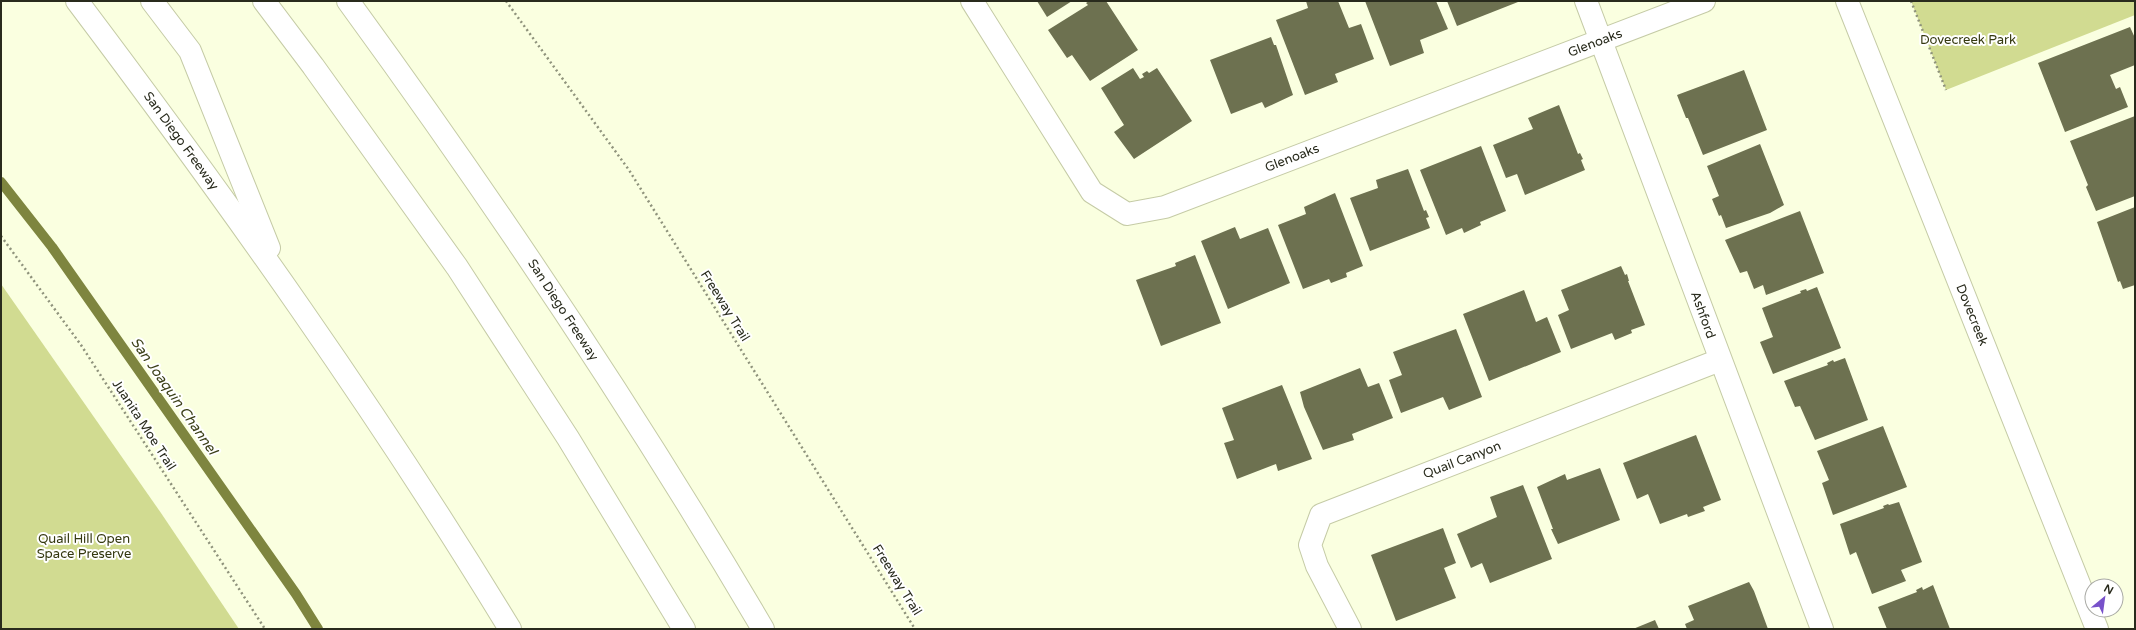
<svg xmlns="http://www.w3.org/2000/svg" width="2136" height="630" font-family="'Varela Round',sans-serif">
	<rect width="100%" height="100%" fill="#faffe0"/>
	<g fill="#d1db91">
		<path d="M 1911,1 L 2135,1 L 2135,15 L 1946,90 Z"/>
		<path d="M 1,284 L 161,513 L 239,629 L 1,629 Z"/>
	</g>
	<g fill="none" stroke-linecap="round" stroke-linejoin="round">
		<path stroke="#7e853f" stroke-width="10" d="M 1,182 L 52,247 L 296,594 L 318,629"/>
	</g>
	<g fill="#6d7150">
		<path d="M 1037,1 L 1072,1 L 1047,17 Z"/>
		<path d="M 1089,1 L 1106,1 L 1138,50 L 1090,81 L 1072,55 L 1067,58 L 1048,30 L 1088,5 L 1086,3 Z"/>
		<path d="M 1306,1 L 1338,1 L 1349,28 L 1361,24 L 1374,59 L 1335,74 L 1338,82 L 1305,95 L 1276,20 L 1308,8 Z"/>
		<path d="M 1365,1 L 1436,1 L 1448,29 L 1420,40 L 1424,53 L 1390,66 Z"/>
		<path d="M 1447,1 L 1518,1 L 1518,2 L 1457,26 Z"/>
		<path d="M 2130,27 L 2135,38 L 2135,65 L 2110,75 L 2116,89 L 2120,87 L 2128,107 L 2065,132 L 2038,63 Z"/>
		<path d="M 1271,37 L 1274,45 L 1276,45 L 1293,95 L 1265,108 L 1262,102 L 1231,114 L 1210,60 Z"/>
		<path d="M 1133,68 L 1140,79 L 1144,77 L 1142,74 L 1147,71 L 1149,73 L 1157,68 L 1192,121 L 1134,159 L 1114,132 L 1124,125 L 1101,88 Z"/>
		<path d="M 1744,70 L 1767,130 L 1703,155 L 1688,118 L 1686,118 L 1677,95 Z"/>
		<path d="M 1559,105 L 1578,154 L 1580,153 L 1583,159 L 1581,160 L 1585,170 L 1525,195 L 1517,174 L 1506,178 L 1493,145 L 1533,129 L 1528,118 Z"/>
		<path d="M 2135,116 L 2135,196 L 2096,211 L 2086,187 L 2088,185 L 2070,141 Z"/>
		<path d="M 1760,144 L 1784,205 L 1770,213 L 1726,228 L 1721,215 L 1719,216 L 1712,199 L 1719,196 L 1707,166 Z"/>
		<path d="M 1481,146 L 1506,211 L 1480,222 L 1481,225 L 1464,233 L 1462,228 L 1446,235 L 1420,170 Z"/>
		<path d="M 1408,169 L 1424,211 L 1426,210 L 1429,217 L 1426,218 L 1430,228 L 1370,251 L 1350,198 L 1378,188 L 1376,180 Z"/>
		<path d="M 1335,193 L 1363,266 L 1346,273 L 1347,277 L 1331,283 L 1329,279 L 1303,289 L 1278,225 L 1306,214 L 1304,207 Z"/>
		<path d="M 2135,207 L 2135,285 L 2123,289 L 2120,281 L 2118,282 L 2097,222 Z"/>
		<path d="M 1800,211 L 1824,273 L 1766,295 L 1763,285 L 1754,289 L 1747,271 L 1740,273 L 1725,240 Z"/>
		<path d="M 1235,227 L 1240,239 L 1268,228 L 1290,283 L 1228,309 L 1201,241 Z"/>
		<path d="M 1195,255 L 1221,323 L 1161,346 L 1136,280 L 1176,266 L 1175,263 Z"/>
		<path d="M 1621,266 L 1625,275 L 1627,274 L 1629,281 L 1628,281 L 1645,325 L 1631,330 L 1632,333 L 1615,340 L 1612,333 L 1571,349 L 1558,315 L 1569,310 L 1561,290 Z"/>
		<path d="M 1817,287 L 1841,348 L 1773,374 L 1760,342 L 1773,337 L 1762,308 L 1801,293 L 1800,291 L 1806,289 L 1807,291 Z"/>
		<path d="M 1524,290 L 1536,322 L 1547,317 L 1561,352 L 1489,381 L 1463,314 Z"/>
		<path d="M 1456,329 L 1482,397 L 1449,410 L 1443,397 L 1401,413 L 1389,380 L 1402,375 L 1393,352 Z"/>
		<path d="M 1845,358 L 1868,420 L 1815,440 L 1800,406 L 1795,407 L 1784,381 L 1828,365 L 1827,363 L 1833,360 L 1834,362 Z"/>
		<path d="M 1360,368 L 1368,387 L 1379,383 L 1393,418 L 1352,434 L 1354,440 L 1323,450 L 1304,407 L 1300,392 Z"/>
		<path d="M 1282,385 L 1312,459 L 1278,471 L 1276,464 L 1237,479 L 1224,443 L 1234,440 L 1222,408 Z"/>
		<path d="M 1883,426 L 1907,487 L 1833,515 L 1822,483 L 1829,480 L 1817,451 Z"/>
		<path d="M 1696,435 L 1721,500 L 1703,507 L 1705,511 L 1688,517 L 1687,514 L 1660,524 L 1648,494 L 1637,499 L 1623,463 Z"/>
		<path d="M 1600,468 L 1620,520 L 1558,544 L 1551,529 L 1553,529 L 1537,487 L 1565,474 L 1567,480 Z"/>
		<path d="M 1523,485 L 1552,559 L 1490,583 L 1482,563 L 1471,568 L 1457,534 L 1497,517 L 1490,497 Z"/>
		<path d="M 1899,502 L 1922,562 L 1901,570 L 1906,581 L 1872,594 L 1856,552 L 1850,555 L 1840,524 L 1884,508 L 1883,506 L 1888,504 L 1889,505 Z"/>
		<path d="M 1443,528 L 1456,563 L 1444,568 L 1456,598 L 1396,621 L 1371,555 Z"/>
		<path d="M 1749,582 L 1754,591 L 1768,629 L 1687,629 L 1685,624 L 1694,620 L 1688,606 Z"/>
		<path d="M 1933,585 L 1950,629 L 1887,629 L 1878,607 L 1917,592 L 1916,590 L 1922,587 L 1923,590 Z"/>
		<path d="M 1655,620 L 1659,629 L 1633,629 Z"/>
	</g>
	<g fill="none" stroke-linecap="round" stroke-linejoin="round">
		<defs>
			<g id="minor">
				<path d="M 972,1 L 1092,192 L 1127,214 L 1165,207 L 1704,1"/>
				<path d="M 1586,1 L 1822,629"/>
				<path d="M 1847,1 L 2097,629"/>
				<path d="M 1350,629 L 1317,566 L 1310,545 L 1321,515 L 1720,360"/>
			</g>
			<g id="highway">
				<path d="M 77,1 C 230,204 378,412 510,629"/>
				<path d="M 152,1 L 190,51 L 269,248"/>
				<path d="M 264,1 L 313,66 L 457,267 L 568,438 L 684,629"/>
				<path d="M 348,1 C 496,204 636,413 763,629"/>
			</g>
		</defs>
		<use href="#minor" stroke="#c5cba6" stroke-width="24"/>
		<use href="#highway" stroke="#c5cba6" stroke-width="24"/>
		<g stroke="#8f937c" stroke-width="2.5" stroke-dasharray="2 3" stroke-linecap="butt">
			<path d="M 506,1 L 629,170 L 915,629"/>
			<path d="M 1911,1 L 1946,90"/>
			<path d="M 1,236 L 81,345 L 265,629"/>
		</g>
		<use href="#minor" stroke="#fff" stroke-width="22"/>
		<use href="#highway" stroke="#fff" stroke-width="22"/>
	</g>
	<g text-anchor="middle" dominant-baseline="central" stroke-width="4" stroke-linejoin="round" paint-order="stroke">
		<g font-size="13" fill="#353910" stroke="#fff">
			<text x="1968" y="40">Dovecreek Park</text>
			<text x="84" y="539">Quail Hill Open<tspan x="84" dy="15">Space Preserve</tspan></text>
		</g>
		<g font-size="13" fill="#292b1d" stroke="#fff">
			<text transform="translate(1595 43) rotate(-21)">Glenoaks</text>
			<text transform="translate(181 141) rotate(54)">San Diego Freeway</text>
			<text transform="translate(1292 158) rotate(-21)">Glenoaks</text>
			<text transform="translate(725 306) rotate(58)">Freeway Trail</text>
			<text transform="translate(563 310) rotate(57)">San Diego Freeway</text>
			<text transform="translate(1703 315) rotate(70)">Ashford</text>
			<text transform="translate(1972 315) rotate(68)">Dovecreek</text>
			<text transform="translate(144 425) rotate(57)">Juanita Moe Trail</text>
			<text transform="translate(1462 460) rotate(-21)">Quail Canyon</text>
			<text transform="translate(897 580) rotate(58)">Freeway Trail</text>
		</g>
		<g font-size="14" font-style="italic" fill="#3b3f17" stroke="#fff">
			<text transform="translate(174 396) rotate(55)">San Joaquin Channel</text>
		</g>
	</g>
	<rect width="2136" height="630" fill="none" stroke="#292b1d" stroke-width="4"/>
	<g transform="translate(2104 598) rotate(29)"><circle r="19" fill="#ffffff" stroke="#a9aaa5"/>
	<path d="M0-3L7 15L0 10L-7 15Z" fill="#7851ca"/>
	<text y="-6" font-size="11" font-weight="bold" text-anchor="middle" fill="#292b1d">N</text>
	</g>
</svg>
